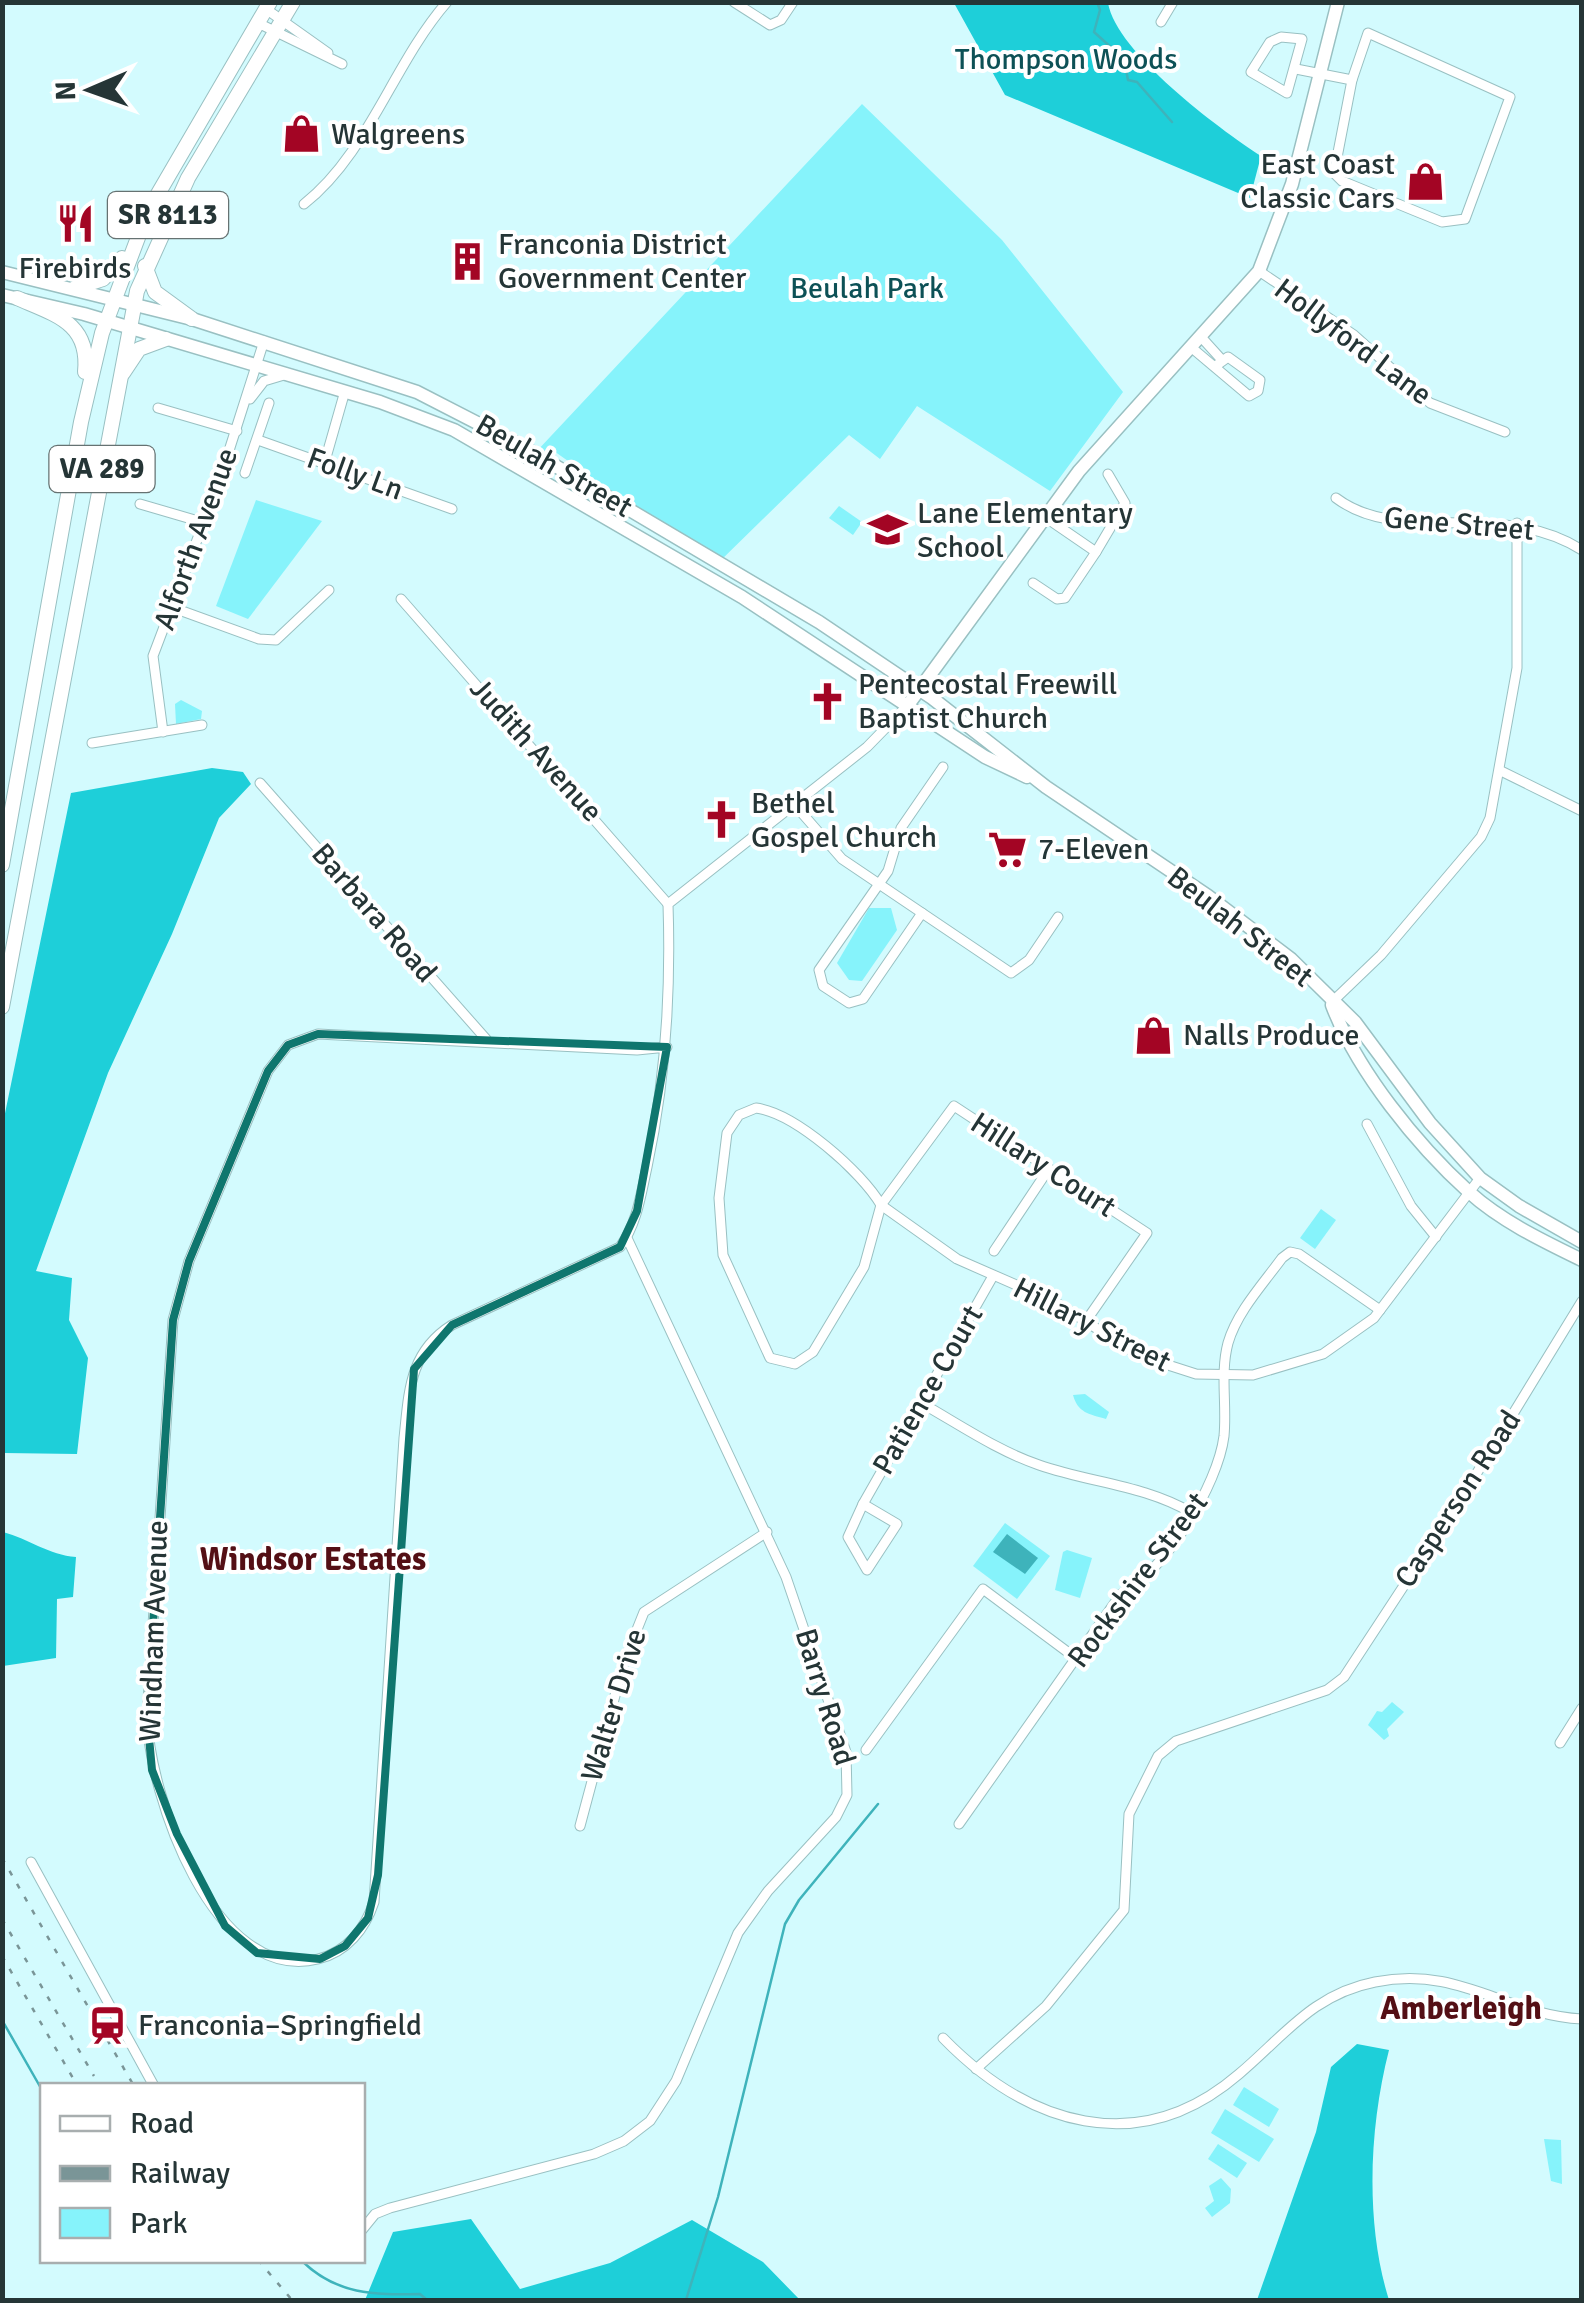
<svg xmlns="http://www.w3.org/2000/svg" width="1584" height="2303" font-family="Signika,sans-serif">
	<rect width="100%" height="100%" fill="#d3fbfe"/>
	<g fill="#86f3fb">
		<path d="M 862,104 L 1002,240 L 1123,392 L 1050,491 L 917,406 L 880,459 L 849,435 L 716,565 L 551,449 L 543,457 L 536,452 Z"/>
		<path d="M 256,500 L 322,521 L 248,619 L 216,606 Z"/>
		<path d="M 839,506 L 862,522 L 853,535 L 829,518 Z"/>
		<path d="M 181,700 L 202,711 L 201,719 L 176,724 L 175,704 Z"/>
		<path d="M 869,908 L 891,908 L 897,930 L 862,981 L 849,980 L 837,963 Z"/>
		<path d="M 1321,1209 L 1336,1220 L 1315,1249 L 1300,1238 Z"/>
		<path d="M 1085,1394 L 1109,1412 L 1106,1419 C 1089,1414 1078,1413 1073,1395 Z"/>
		<path d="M 1005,1523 L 1050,1556 L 1017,1599 L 973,1566 Z"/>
		<path d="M 1067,1550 L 1092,1558 L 1080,1598 L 1055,1590 L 1063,1552 Z"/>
		<path d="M 1392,1702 L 1404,1712 L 1387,1729 L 1389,1736 L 1384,1740 L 1368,1725 L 1377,1711 L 1382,1712 Z"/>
		<path d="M 1244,2087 L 1279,2109 L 1269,2127 L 1233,2105 Z"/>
		<path d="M 1225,2109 L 1274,2139 L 1259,2162 L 1211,2133 Z"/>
		<path d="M 1544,2139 L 1561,2140 L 1562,2184 L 1551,2181 Z"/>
		<path d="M 1218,2144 L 1247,2163 L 1237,2178 L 1208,2159 Z"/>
		<path d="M 1221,2178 L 1231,2189 L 1230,2203 L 1212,2217 L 1205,2208 L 1214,2201 L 1209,2186 Z"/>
	</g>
	<g fill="#1ecfd9">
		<path d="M 954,3 L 1108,3 C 1117,53 1218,128 1261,156 L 1250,198 L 1005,95 Z"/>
		<path d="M 212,768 L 243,772 L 251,784 L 219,818 L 172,934 L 108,1073 L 36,1271 L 72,1278 L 69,1320 L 88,1358 L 77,1454 L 4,1453 L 3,1465 L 3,1123 L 71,793 Z"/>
		<path d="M 3,1532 C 29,1539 49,1555 76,1557 L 73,1597 L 57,1599 L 56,1658 L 3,1666 Z"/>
		<path d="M 1357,2044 L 1389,2050 C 1369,2128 1365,2224 1389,2300 L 1257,2300 L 1316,2132 L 1331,2067 Z"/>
		<path d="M 471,2219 L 520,2289 L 610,2263 L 692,2220 L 763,2262 L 800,2300 L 365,2300 L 393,2232 Z"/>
	</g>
	<path fill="#3eb3bb" d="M 1007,1534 L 1038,1558 L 1025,1574 L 993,1552 Z"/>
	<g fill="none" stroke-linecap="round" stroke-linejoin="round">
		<g stroke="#3eb3bb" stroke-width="2.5">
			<path d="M 1097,2 L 1100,10 L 1094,32 L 1124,59 L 1128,80 L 1137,82 L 1172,122"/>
			<path d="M 2,2020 L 42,2090"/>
			<path d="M 301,2260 C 336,2295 374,2295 420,2294 L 427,2300"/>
			<path d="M 686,2300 L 718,2197 L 785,1924 L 799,1900 L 878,1804"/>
		</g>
		<defs>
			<g id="street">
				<path d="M 734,2 L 770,25 L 781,20 L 793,2"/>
				<path d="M 266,9 L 328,53"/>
				<path d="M 1161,22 L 1173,2"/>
				<path d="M 258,23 L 342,64"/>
				<path d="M 1368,33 L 1510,97 L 1465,219 L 1442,222 L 1342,181 L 1334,173 L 1352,80 Z"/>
				<path d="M 1281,37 L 1302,39 L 1287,93 L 1251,72 L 1270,42 Z"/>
				<path d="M 1296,69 L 1352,80"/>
				<path d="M 304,204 C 368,154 393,64 447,2"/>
				<path d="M 1259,271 L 1354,335 L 1430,403 L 1505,432"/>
				<path d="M 1202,338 L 1221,359"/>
				<path d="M 1192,348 L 1249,396 L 1258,391 L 1260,380 L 1228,357 L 1217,365"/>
				<path d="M 250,399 L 264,381 L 284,375"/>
				<path d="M 158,408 L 237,431"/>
				<path d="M 258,440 L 452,509"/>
				<path d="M 325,461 L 345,391"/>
				<path d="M 245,473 L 269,403"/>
				<path d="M 1336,498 C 1401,547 1500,498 1582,550"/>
				<path d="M 140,504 L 205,523"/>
				<path d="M 1096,552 L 1125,503 L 1108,474"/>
				<path d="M 1033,583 L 1057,599 L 1065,598 L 1096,552 L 1045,517"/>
				<path d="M 401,599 L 668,904"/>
				<path d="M 171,607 L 259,639 L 276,640 L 329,590"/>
				<path d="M 163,732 L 153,656 L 219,482 L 264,341"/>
				<path d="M 92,743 L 202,725"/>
				<path d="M 1501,771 L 1582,811"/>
				<path d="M 260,783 L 486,1039"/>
				<path d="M 794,804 L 842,859 L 1011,973 L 1029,960 L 1058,917"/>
				<path d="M 922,913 L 863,999 L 849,1003 L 823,986 L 819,970 L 888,871 L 901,828 L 943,767"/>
				<path d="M 1331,1003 L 1381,955 L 1481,837 L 1490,818 L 1517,668 L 1517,523"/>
				<path d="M 667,1047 L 637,1050 L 318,1034 L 288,1045 L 268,1071 L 189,1261 L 173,1320 L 147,1716 C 149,1794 213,1985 318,1959 C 347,1952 365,1929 374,1902 L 404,1438 C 409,1392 409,1352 452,1325 L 620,1247 C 637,1224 641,1194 647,1167 C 666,1079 671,994 668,904 L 867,747 L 908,705"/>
				<path d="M 756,1108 C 795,1113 862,1172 881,1205 L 864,1267 L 813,1352 L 795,1364 L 770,1358 L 723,1255 L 719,1198 L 727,1133 L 739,1115 Z"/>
				<path d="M 1367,1124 L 1411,1206 L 1436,1237"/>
				<path d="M 994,1251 L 1048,1170"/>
				<path d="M 1086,1321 L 1147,1233 L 954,1106 L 881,1205 L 957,1259 L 1055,1302 L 1140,1356 L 1196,1374 L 1253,1375 L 1323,1354 L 1374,1318 L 1480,1178"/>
				<path d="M 923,1404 C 960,1425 998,1451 1039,1465 C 1091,1483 1144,1485 1192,1513"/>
				<path d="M 863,1504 L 993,1276"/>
				<path d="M 863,1504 L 897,1524 L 867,1570 L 848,1537 Z"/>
				<path d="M 1560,1743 L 1582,1708"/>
				<path d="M 866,1750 L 983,1589 L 1077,1659"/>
				<path d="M 959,1824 L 1121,1594 C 1165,1571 1218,1485 1224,1436 C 1227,1405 1220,1373 1228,1343 C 1237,1312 1263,1284 1282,1258 L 1290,1252 L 1299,1254 L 1380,1310"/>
				<path d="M 580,1826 L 624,1662 L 644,1612 L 767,1532"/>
				<path d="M 31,1862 L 154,2086"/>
				<path d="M 943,2038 C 1027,2124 1138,2161 1239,2074 C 1284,2036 1313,1994 1375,1982 C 1460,1965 1505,2015 1582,2019"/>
				<path d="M 976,2069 L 1046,2006 L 1124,1910 L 1129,1814 L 1158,1756 L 1176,1741 L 1327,1690 L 1344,1677 L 1464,1494 L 1582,1301"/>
				<path d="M 362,2230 L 375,2214 L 390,2208 L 594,2154 L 624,2141 L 650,2121 L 676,2081 L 738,1933 L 768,1891 L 836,1817 L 847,1795 L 846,1752 L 786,1577 L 627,1238"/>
			</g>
			<g id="secondary">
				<path d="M 2,272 L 192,319 L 417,392 L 520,445 L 819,622 L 932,698 L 1046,787 L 1208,896 L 1291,959 L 1355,1022 L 1430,1123 L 1480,1178 L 1519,1206 L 1582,1242"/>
				<path d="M 2,295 L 84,314 L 380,402 L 454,430 L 742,597 L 985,757 L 1027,777"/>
				<path d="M 908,705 L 1079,471 L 1259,271 L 1292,184 L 1338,2"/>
				<path d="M 1332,1005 C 1357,1071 1417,1145 1469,1192 C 1501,1221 1543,1241 1582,1260"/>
			</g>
			<g id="primary">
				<path d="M 145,266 L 155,292 L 192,319"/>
				<path d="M 75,288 L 103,279 L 122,258"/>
				<path d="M 17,298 C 56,315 90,323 85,372"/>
				<path d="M 123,373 L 139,349 L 166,339"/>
				<path d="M 2,865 L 81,422 L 102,333 L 148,211 L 270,2"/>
				<path d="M 2,1007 L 137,291 L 188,178 L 293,2"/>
			</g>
		</defs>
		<use href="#street" stroke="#99c0c2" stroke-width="11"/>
		<use href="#secondary" stroke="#99c0c2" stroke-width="15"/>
		<use href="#primary" stroke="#99c0c2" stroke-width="16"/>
		<use href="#street" stroke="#fff" stroke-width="9"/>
		<use href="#secondary" stroke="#fff" stroke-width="12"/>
		<use href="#primary" stroke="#fff" stroke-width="14"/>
		<g stroke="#7a9597" stroke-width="2.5" stroke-dasharray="5 10" stroke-linecap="butt">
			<path d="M 2,1858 L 134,2086"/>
			<path d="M 2,1919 L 94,2076"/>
			<path d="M 2,1956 L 77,2085"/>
			<path d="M 258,2260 L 292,2300"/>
		</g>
	</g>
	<path fill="none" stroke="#0f766e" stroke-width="8" stroke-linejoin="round" d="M 318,1034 L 667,1047 L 637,1211 L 620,1247 L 452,1325 L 414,1369 L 378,1875 L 368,1918 L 345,1946 L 320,1959 L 257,1953 L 225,1926 L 177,1834 L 152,1770 L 147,1716 L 173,1320 L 189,1261 L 268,1071 L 288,1045 Z"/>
	<defs>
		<symbol id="shop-bare" viewBox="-9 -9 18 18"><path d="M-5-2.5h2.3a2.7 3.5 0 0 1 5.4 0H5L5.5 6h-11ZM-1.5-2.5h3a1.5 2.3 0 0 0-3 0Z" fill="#a30524" stroke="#fff" stroke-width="2.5" paint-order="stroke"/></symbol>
		<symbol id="restaurant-bare" viewBox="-9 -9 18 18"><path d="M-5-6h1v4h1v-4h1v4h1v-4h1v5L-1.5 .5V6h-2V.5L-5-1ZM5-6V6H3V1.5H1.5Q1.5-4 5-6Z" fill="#a30524" stroke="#fff" stroke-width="2.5" paint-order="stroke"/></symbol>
		<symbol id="building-bare" viewBox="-9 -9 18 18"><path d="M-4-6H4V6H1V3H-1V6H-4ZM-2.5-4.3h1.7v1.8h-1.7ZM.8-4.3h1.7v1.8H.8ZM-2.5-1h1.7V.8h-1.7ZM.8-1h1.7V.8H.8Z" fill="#a30524" stroke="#fff" stroke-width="2.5" paint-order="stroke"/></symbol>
		<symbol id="school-bare" viewBox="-9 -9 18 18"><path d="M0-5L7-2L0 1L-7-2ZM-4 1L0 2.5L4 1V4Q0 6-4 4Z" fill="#a30524" stroke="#fff" stroke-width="2.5" paint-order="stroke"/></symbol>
		<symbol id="church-bare" viewBox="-9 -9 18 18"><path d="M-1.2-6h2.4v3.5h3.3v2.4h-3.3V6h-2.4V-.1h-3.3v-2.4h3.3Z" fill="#a30524" stroke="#fff" stroke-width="2.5" paint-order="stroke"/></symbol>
		<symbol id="supermarket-bare" viewBox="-9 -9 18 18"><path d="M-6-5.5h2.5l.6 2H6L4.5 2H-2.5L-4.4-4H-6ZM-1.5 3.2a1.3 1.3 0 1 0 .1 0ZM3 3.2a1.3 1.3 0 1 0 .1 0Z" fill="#a30524" stroke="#fff" stroke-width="2.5" paint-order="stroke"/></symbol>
		<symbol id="station-bare" viewBox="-9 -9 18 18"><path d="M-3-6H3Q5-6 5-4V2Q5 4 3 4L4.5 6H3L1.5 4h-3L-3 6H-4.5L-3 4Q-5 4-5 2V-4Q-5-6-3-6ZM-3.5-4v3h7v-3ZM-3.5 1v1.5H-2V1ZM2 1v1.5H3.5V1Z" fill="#a30524" stroke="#fff" stroke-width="2.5" paint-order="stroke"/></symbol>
	</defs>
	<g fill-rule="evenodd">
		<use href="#shop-bare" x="274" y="106" width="55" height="55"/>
		<use href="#shop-bare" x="1398" y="154" width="55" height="55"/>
		<use href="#restaurant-bare" x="48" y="196" width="55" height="55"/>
		<use href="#building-bare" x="440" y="234" width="55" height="55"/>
		<use href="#school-bare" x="860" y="502" width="55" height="55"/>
		<use href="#church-bare" x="800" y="674" width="55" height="55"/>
		<use href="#church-bare" x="694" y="792" width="55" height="55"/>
		<use href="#supermarket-bare" x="980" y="822" width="55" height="55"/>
		<use href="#shop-bare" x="1126" y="1008" width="55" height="55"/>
		<use href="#station-bare" x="80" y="1998" width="55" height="55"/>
	</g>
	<g text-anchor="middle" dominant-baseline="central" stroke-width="8" stroke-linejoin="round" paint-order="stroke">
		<g fill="#fff" stroke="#667272" stroke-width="2.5">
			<rect x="108" y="192" width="120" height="46" rx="8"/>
			<rect x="49.5" y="446" width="105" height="46" rx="8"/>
		</g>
		<g font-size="28" font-weight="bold" fill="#253536">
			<text x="168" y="215">SR 8113</text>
			<text x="102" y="469">VA 289</text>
		</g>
		<g font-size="30" fill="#0d5156" stroke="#fff">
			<text x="1066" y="59">Thompson Woods</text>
			<text x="867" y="288">Beulah Park</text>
		</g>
		<g font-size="30" fill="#253536" stroke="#fff" text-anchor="start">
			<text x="331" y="134">Walgreens</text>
			<text x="1395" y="164" text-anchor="end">East Coast<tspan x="1395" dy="34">Classic Cars</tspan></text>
			<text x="498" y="244">Franconia District<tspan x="498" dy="34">Government Center</tspan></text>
			<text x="75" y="268" text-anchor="middle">Firebirds</text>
			<text x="917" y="513">Lane Elementary<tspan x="917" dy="34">School</tspan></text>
			<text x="858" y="684">Pentecostal Freewill<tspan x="858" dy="34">Baptist Church</tspan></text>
			<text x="751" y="803">Bethel<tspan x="751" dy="34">Gospel Church</tspan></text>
			<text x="1038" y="849">7-Eleven</text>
			<text x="1183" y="1035">Nalls Produce</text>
			<text x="138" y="2025">Franconia–Springfield</text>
		</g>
		<g font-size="30" fill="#253536" stroke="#fff">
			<text transform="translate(1353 342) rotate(37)">Hollyford Lane</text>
			<text transform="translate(554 466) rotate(30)">Beulah Street</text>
			<text transform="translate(355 474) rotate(20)">Folly Ln</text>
			<text transform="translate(1459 524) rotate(5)">Gene Street</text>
			<text transform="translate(196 539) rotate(-70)">Alforth Avenue</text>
			<text transform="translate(536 750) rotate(48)">Judith Avenue</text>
			<text transform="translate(374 913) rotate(49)">Barbara Road</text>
			<text transform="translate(1240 927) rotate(38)">Beulah Street</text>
			<text transform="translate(1043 1165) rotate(33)">Hillary Court</text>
			<text transform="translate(1092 1325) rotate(27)">Hillary Street</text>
			<text transform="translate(928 1390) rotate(-60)">Patience Court</text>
			<text transform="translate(1458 1499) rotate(-57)">Casperson Road</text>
			<text transform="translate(1138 1580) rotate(-53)">Rockshire Street</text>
			<text transform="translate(154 1631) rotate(-88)">Windham Avenue</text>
			<text transform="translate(825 1697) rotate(73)">Barry Road</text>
			<text transform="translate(614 1705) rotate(-73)">Walter Drive</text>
		</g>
		<g font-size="32" font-weight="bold" fill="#540f15" stroke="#fff">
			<text x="313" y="1559">Windsor Estates</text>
			<text x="1461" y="2008">Amberleigh</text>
		</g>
	</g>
	<rect width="1584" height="2303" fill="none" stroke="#253536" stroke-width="10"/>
	<rect x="40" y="2083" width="325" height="180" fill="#ffffff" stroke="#a8aeaf" stroke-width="2.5"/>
	<rect x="60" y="2116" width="50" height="15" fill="#ffffff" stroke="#a8aeaf" stroke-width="2.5"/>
	<text x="130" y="2133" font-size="30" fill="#253536">Road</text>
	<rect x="60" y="2166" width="50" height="15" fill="#7a9597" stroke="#a8aeaf" stroke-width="2.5"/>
	<text x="130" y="2183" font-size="30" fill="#253536">Railway</text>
	<rect x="60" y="2208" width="50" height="30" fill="#86f3fb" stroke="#a8aeaf" stroke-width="2.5"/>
	<text x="130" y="2233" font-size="30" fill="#253536">Park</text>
	<g transform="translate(90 90) rotate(268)" stroke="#ffffff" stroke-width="8" paint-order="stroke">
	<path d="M0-8L18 38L0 25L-18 38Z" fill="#253536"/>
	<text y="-15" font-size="28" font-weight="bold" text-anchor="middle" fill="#253536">N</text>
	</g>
</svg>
